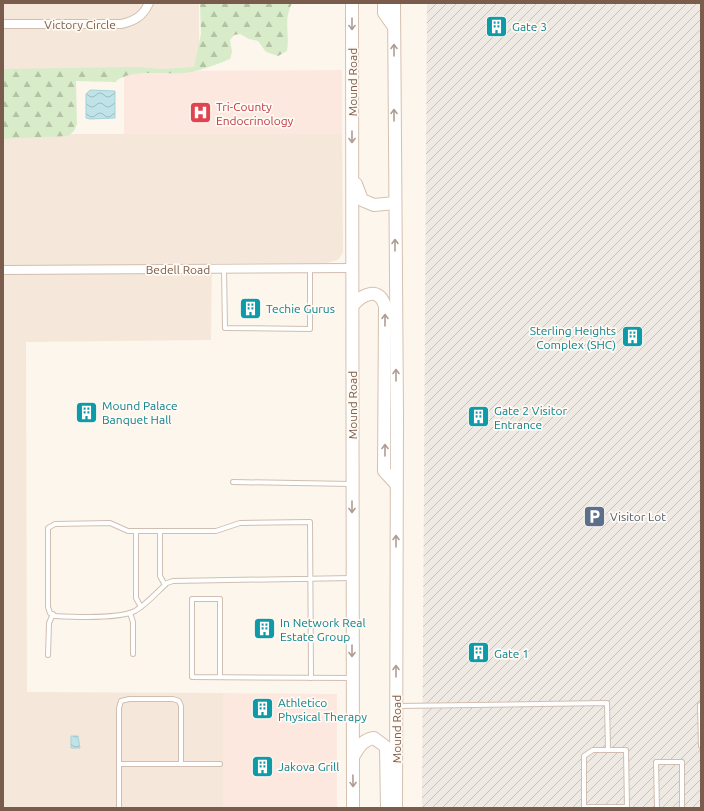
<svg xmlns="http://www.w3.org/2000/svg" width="704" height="811" font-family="Ubuntu,sans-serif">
	<defs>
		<pattern id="industrial-furrows" width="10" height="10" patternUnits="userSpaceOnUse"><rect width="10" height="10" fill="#efe9e4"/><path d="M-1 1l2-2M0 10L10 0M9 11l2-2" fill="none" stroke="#c7c0bb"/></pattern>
		<pattern id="forest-firs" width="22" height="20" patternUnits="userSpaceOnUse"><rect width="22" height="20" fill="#d8ecc9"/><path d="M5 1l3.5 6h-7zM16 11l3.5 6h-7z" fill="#b4c2a5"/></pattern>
		<pattern id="water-waves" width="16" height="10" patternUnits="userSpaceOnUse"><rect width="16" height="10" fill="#bfe3e8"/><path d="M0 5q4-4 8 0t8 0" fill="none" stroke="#a0bbbe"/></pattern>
	</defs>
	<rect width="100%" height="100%" fill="#fdf6ec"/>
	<g fill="#f5e8da">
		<path d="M 3,3 L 199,3 L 199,70 L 3,72 Z"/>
		<path d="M 3,134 L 342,134 L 343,242 L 343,253 L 338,260 L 326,263 L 212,263 L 211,340 L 26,342 L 27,692 L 223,693 L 223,808 L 3,808 Z"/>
	</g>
	<g fill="#fde8e0">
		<path d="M 342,70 L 342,134 L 124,134 L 124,71 Z"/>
		<path d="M 223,693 L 337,694 L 337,808 L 223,808 Z"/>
	</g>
	<path fill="url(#industrial-furrows)" d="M 427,3 L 701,3 L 701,808 L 422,808 Z"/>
	<path fill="url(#forest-firs)" d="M 200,3 L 292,3 C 283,22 290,32 287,51 L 278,56 L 266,52 L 258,41 L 249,39 L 240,34 L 234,35 L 230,40 L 232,52 L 230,59 C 215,65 200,71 185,73 C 165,75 130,68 115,82 L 76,81 L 77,124 L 74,131 L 68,136 L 3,139 L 3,69 L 137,67 L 162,69 L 194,67 L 201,34 Z"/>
	<g fill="url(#water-waves)" stroke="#a5d3da">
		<path d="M 90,90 L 115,91 L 115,118 L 90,119 L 86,118 L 86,94 Z"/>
		<path d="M 71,736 L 78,736 L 80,748 L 71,748 Z"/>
	</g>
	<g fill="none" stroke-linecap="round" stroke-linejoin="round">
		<defs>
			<g id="lane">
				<path d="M 224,268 L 225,328 L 310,329 L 310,269"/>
				<path d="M 233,482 L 352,484"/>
				<path d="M 136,531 L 136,598 L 141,607"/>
				<path d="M 160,531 L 160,576 L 165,585"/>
				<path d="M 130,613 L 133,622 L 133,654"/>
				<path d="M 48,655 L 49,623 L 53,614"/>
				<path d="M 220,677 L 220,599 L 192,599 L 192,677 L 352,678"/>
				<path d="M 311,678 L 310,522 L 240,523 L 216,531 L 128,531 L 110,523 L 55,524 L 48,528 L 48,607 L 50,613 L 55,616 C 74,617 119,619 135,611 C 147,604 157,592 167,583 L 173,581 C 232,580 292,579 352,578"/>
				<path d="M 700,705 L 701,746"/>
				<path d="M 398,706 L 607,703 L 608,750"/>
				<path d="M 593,750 L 626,750 L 627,807 L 584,807 L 584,756 Z"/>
				<path d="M 119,764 L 220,764"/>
				<path d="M 119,808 L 119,708 L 121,701 L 129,699 L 173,699 L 179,701 L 181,706 L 181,764"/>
				<path d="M 657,808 L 656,762 L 682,762 L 682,808"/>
			</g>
			<g id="street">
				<path d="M 3,24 L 121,24 C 135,21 143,16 149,3"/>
				<path d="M 3,270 L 353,268"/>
			</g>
			<g id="secondary">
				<path d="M 352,3 L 353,808"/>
				<path d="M 384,3 L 384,13 L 394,27"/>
				<path d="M 394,3 L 397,414 L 396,808"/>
				<path d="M 356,184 L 362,200 L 374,205 L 395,203"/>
				<path d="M 353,305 C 363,294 379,286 385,306 L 384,471 L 396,484"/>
				<path d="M 353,757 C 359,747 362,740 374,738 L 386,747 L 387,808"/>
			</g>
		</defs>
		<use href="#lane" stroke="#d1beb0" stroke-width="6"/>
		<use href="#street" stroke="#d1beb0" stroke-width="10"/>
		<use href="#secondary" stroke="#d6c0b0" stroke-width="14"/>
		<use href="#lane" stroke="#fff" stroke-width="4"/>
		<use href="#street" stroke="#fff" stroke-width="8"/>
		<use href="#secondary" stroke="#fff" stroke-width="12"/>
	</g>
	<defs><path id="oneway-shaft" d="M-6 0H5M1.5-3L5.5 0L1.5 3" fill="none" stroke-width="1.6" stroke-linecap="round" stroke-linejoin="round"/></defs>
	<g stroke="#af9d94">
		<use href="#oneway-shaft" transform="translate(352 24) rotate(90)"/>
		<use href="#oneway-shaft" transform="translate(394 50) rotate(-90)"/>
		<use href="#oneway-shaft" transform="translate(394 115) rotate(-90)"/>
		<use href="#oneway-shaft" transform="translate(352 137) rotate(90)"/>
		<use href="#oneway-shaft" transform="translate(395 245) rotate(-90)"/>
		<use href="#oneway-shaft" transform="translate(385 320) rotate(-90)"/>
		<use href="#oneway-shaft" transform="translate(396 375) rotate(-90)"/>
		<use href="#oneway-shaft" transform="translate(385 450) rotate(-90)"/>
		<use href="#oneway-shaft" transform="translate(352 507) rotate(90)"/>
		<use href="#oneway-shaft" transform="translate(396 541) rotate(-90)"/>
		<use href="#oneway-shaft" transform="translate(352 651) rotate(90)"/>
		<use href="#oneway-shaft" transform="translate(396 671) rotate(-90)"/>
		<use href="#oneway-shaft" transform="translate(353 781) rotate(89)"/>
	</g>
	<defs>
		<symbol id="building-square" viewBox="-11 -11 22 22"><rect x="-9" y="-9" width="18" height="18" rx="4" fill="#0f9aa8" stroke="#fffaf3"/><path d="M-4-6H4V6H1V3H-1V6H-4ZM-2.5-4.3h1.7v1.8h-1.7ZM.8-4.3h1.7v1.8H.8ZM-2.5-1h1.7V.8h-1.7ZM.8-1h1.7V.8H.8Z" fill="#fff"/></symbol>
		<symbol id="hospital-square" viewBox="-11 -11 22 22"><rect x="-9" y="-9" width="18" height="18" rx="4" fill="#e0444e" stroke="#fffaf3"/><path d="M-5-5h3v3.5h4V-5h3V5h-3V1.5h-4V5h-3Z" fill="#fff"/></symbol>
		<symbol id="parking-square" viewBox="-11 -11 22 22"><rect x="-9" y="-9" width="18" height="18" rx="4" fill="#5c6f8a" stroke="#fffaf3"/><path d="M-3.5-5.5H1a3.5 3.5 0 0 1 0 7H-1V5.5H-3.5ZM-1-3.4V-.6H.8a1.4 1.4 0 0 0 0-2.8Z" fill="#fff"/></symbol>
	</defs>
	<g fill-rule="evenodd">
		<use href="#building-square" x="484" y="14" width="25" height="25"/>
		<use href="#hospital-square" x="188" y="100" width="25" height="25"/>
		<use href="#building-square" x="238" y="296" width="25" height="25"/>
		<use href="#building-square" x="620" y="324" width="25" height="25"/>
		<use href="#building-square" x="74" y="400" width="25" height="25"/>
		<use href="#building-square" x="466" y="404" width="25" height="25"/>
		<use href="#parking-square" x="582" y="504" width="25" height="25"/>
		<use href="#building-square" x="252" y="616" width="25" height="25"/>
		<use href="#building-square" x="466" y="640" width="25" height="25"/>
		<use href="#building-square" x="250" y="696" width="25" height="25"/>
		<use href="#building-square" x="250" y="754" width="25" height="25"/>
	</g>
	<g text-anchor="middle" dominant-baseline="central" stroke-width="3.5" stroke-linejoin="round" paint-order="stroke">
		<g font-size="12" fill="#7a5c4d" stroke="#fffaf3">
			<text x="80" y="24">Victory Circle</text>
			<text transform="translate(352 82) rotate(-90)">Mound Road</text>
			<text x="178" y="269">Bedell Road</text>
			<text transform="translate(352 405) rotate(-90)">Mound Road</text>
			<text transform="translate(396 729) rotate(-90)">Mound Road</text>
		</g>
		<g font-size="12" fill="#0d838f" stroke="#fffaf3" text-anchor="start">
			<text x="512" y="26">Gate 3</text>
			<text x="266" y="308">Techie Gurus</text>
			<text x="616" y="330" text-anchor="end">Sterling Heights<tspan x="616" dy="14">Complex (SHC)</tspan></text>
			<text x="102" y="405">Mound Palace<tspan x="102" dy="14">Banquet Hall</tspan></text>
			<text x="494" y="410">Gate 2 Visitor<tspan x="494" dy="14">Entrance</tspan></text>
			<text x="280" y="622">In Network Real<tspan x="280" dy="14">Estate Group</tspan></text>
			<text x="494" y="653">Gate 1</text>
			<text x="278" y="702">Athletico<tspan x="278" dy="14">Physical Therapy</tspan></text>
			<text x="278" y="766">Jakova Grill</text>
		</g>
		<g font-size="12" fill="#be3a42" stroke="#fffaf3" text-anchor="start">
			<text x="216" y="106">Tri-County<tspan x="216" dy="14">Endocrinology</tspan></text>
		</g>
		<g font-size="12" fill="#4e5e75" stroke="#fffaf3" text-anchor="start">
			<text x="610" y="516">Visitor Lot</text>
		</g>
	</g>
	<rect width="704" height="811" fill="none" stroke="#7a5c4d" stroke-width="8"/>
</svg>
